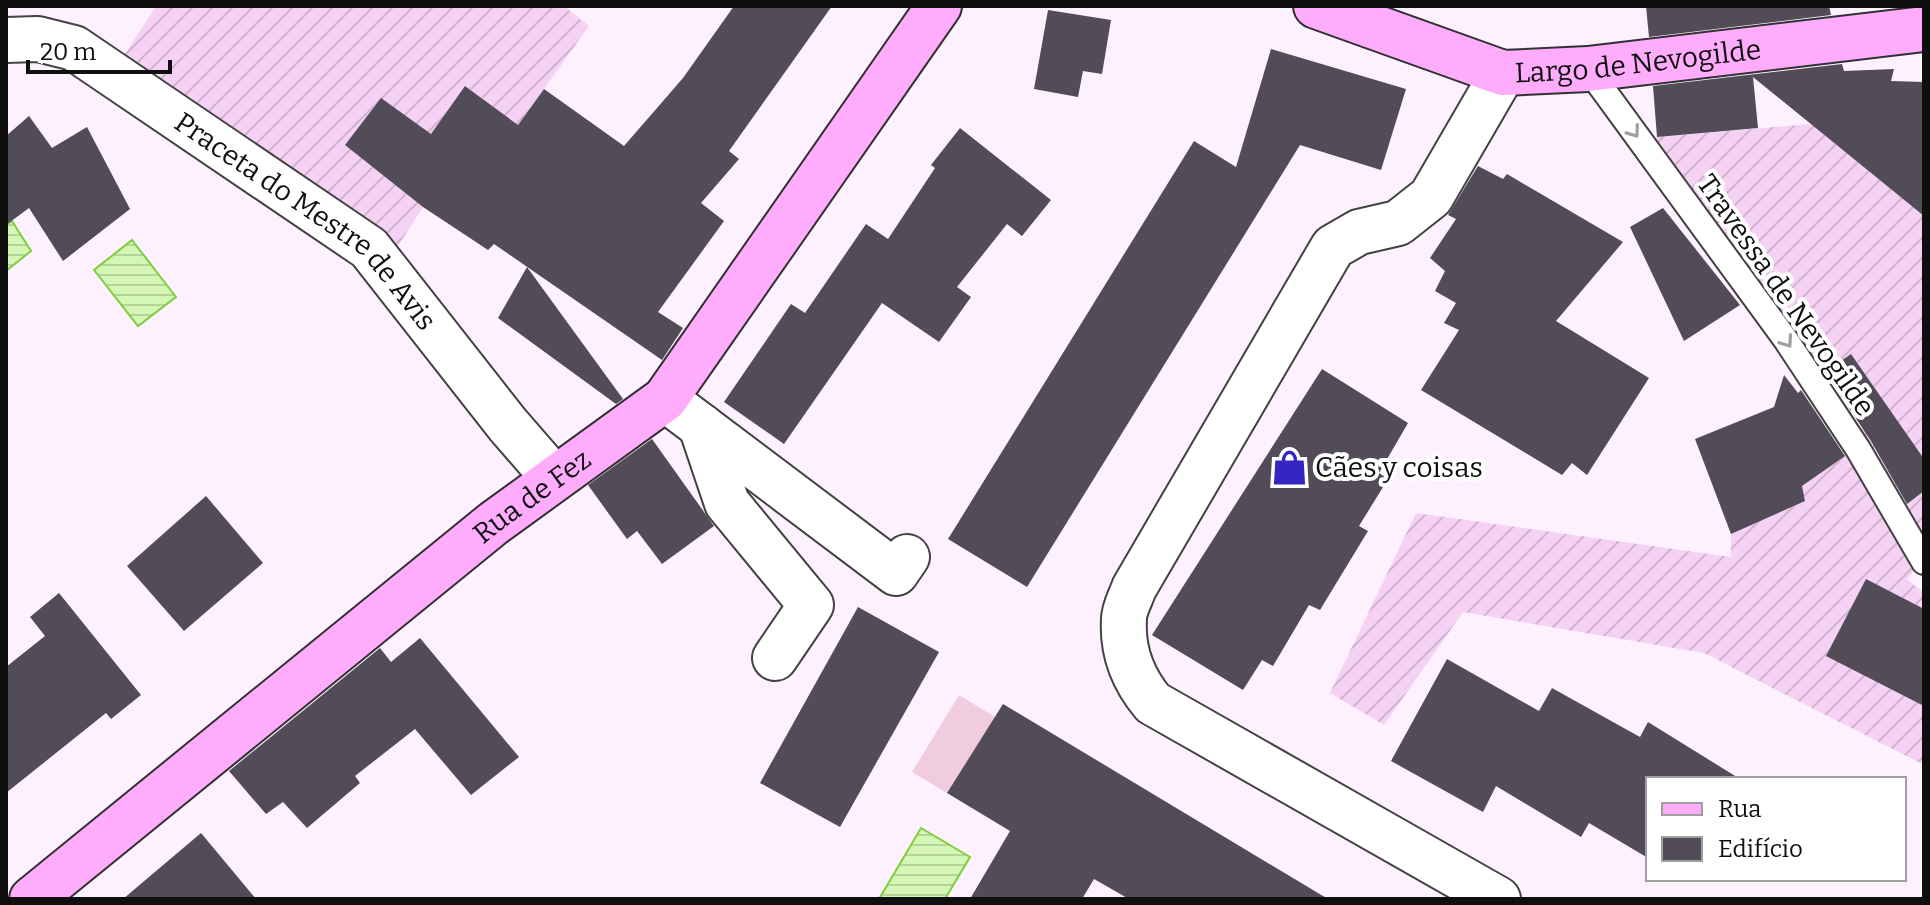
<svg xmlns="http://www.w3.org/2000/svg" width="1930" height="905" font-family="Bitter,serif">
	<defs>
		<pattern id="farmland-furrows" width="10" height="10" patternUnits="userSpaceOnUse" patternTransform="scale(2)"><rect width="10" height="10" fill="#f5d1f3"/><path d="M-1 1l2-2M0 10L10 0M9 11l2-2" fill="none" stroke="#d1b2cf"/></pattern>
		<pattern id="water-rules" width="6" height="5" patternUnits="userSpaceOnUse" patternTransform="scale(2)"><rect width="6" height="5" fill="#d5f7b6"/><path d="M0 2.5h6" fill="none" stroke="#b6d39b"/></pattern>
	</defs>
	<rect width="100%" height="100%" fill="#fef1ff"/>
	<g fill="url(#farmland-furrows)">
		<path d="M 156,6 L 564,6 L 589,26 L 518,125 L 466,86 L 431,134 L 423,207 L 391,257 L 112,74 Z"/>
		<path d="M 1811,124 L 1902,198 L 1924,199 L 1924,560 L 1907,579 L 1924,593 L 1924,765 L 1704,653 L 1463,612 L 1384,725 L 1330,693 L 1416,513 L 1731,557 L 1731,534 L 1805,501 L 1802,486 L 1846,455 L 1855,434 L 1889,409 L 1851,354 L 1817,378 L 1642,143 L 1657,137 Z"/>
	</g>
	<path fill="#f1ccdf" d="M 959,695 L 995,717 L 947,793 L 912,772 Z"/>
	<g fill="url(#water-rules)" stroke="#7ece3c" stroke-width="2">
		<path d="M 12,221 L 31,251 L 6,271 L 6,225 Z"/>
		<path d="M 132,240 L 176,297 L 138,326 L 94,270 Z"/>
		<path d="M 921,828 L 970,857 L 945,899 L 879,899 Z"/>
	</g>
	<g fill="#524b58">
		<path d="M 734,6 L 832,6 L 729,151 L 739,159 L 701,203 L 724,221 L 658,312 L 683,328 L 662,360 L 494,244 L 488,250 L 423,207 L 345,145 L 381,98 L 431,134 L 465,86 L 518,125 L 544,89 L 624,146 L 683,78 Z"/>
		<path d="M 1646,6 L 1829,6 L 1831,15 L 1649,37 Z"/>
		<path d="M 1048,10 L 1111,20 L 1102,74 L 1083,71 L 1078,97 L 1034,89 Z"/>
		<path d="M 1271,49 L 1406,89 L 1381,170 L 1300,145 L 1027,587 L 948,539 L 1194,141 L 1236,167 Z"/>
		<path d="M 1842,64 L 1844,71 L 1894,69 L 1891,81 L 1924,82 L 1924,216 L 1753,77 L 1758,128 L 1657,137 L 1653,86 Z"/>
		<path d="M 29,116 L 52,148 L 87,127 L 130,209 L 63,261 L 29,208 L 6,225 L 6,136 Z"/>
		<path d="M 960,128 L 1051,200 L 1022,236 L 1007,224 L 957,287 L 971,297 L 939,342 L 882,303 L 784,444 L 724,402 L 791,304 L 805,313 L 866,224 L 888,239 L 935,168 L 931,165 Z"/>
		<path d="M 1478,166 L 1503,179 L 1507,174 L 1623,242 L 1556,321 L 1649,378 L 1587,475 L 1572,463 L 1562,475 L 1421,390 L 1459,330 L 1444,323 L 1456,303 L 1435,291 L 1445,271 L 1430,258 L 1456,219 L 1448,215 Z"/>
		<path d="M 1663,208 L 1740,305 L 1684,341 L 1630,227 Z"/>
		<path d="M 527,267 L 623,399 L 616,404 L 498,318 Z"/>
		<path d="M 1851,354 L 1924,459 L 1924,491 L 1907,504 L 1871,441 L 1825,372 Z"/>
		<path d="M 1322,369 L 1408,423 L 1379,473 L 1388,479 L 1359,526 L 1368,531 L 1320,610 L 1309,605 L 1273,666 L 1262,660 L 1243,690 L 1152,635 Z"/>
		<path d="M 1784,375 L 1798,393 L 1801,390 L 1845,456 L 1802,486 L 1805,501 L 1731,534 L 1695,439 L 1774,407 Z"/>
		<path d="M 652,439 L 714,526 L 662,564 L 637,531 L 627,539 L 588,485 Z"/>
		<path d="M 206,496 L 263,563 L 184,631 L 127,566 Z"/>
		<path d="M 1866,579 L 1924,609 L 1924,706 L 1826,656 Z"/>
		<path d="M 59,593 L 141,695 L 111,719 L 106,713 L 6,793 L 6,667 L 45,636 L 30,617 Z"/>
		<path d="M 858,607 L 939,652 L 840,827 L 760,783 Z"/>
		<path d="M 420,638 L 519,757 L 471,795 L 415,729 L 355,776 L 360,783 L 307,828 L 283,802 L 266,814 L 229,771 L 380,648 L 391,662 Z"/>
		<path d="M 1447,659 L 1539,711 L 1552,688 L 1640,737 L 1648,722 L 1740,779 L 1648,779 L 1648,858 L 1589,823 L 1581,837 L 1496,786 L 1483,812 L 1391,761 Z"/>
		<path d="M 1003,704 L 1328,899 L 1129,899 L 1094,879 L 1082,899 L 970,899 L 1010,831 L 947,793 Z"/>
		<path d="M 201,833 L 256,899 L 123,899 Z"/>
	</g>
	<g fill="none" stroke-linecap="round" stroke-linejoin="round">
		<defs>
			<path id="lane" d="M 1588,69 L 1786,340 L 1858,449 L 1924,562"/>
			<g id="street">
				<path id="s1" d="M 6,40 L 38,39 L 74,48 L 369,248 L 508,425 L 554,478"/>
				<path d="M 665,399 L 896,573 L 907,557"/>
				<path d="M 701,426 L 727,503 L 811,605 L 775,658"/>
				<path d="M 1498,899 L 1153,703 C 1132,678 1122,651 1124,619 C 1124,609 1131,597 1134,588 L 1333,247 L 1359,232 L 1398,223 L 1431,197 L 1503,73"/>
			</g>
			<g id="secondary">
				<path id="s2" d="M 1316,6 L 1503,73 L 1588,69 L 1924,29"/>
				<path id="s3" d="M 32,899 L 494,523 L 665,399 L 939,6"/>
			</g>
		</defs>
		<use href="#lane" stroke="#424242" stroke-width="28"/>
		<use href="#street" stroke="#424242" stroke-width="48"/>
		<use href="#secondary" stroke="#313131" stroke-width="48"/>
		<use href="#lane" stroke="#fff" stroke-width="24"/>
		<use href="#street" stroke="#fff" stroke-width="44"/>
		<use href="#secondary" stroke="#ffacfc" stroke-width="44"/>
	</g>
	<defs><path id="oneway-chevron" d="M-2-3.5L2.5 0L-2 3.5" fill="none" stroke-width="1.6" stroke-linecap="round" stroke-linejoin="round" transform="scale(2)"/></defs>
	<g stroke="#9f9f9f">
		<use href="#oneway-chevron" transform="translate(1634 132) rotate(54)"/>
		<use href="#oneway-chevron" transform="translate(1787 342) rotate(55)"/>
	</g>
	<defs>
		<symbol id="shop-bare" viewBox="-9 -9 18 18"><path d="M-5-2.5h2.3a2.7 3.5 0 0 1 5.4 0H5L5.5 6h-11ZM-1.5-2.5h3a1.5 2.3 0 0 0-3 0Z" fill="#3526c1" stroke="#fff" stroke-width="2.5" paint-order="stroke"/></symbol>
	</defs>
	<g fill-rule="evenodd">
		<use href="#shop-bare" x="1264" y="442" width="51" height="51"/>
	</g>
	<g text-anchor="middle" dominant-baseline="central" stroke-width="8" stroke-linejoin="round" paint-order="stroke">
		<g font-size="28" fill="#0f0f0f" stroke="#fff">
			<text stroke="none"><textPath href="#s2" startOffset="334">Largo de Nevogilde</textPath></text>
			<text stroke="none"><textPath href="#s1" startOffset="360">Praceta do Mestre de Avis</textPath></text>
			<text transform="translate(1786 295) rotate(55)">Travessa de Nevogilde</text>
			<text stroke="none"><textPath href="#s3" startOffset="642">Rua de Fez</textPath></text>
		</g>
		<g font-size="28" fill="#0f0f0f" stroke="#fff" text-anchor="start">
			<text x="1315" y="467">Cães y coisas</text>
		</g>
	</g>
	<rect width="1930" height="905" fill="none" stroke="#0f0f0f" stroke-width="16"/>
	<rect x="1646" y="777" width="260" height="104" fill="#ffffff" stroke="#9f9f9f" stroke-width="2"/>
	<rect x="1662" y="803" width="40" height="12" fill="#ffacfc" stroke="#9f9f9f" stroke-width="2"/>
	<text x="1718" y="817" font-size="24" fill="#0f0f0f">Rua</text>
	<rect x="1662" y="837" width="40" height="24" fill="#524b58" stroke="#9f9f9f" stroke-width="2"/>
	<text x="1718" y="857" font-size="24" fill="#0f0f0f">Edifício</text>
	<path d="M28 60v12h142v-12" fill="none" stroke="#0f0f0f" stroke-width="4"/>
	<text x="40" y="60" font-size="24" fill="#0f0f0f" stroke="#ffffff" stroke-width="6" paint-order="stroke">20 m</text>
</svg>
